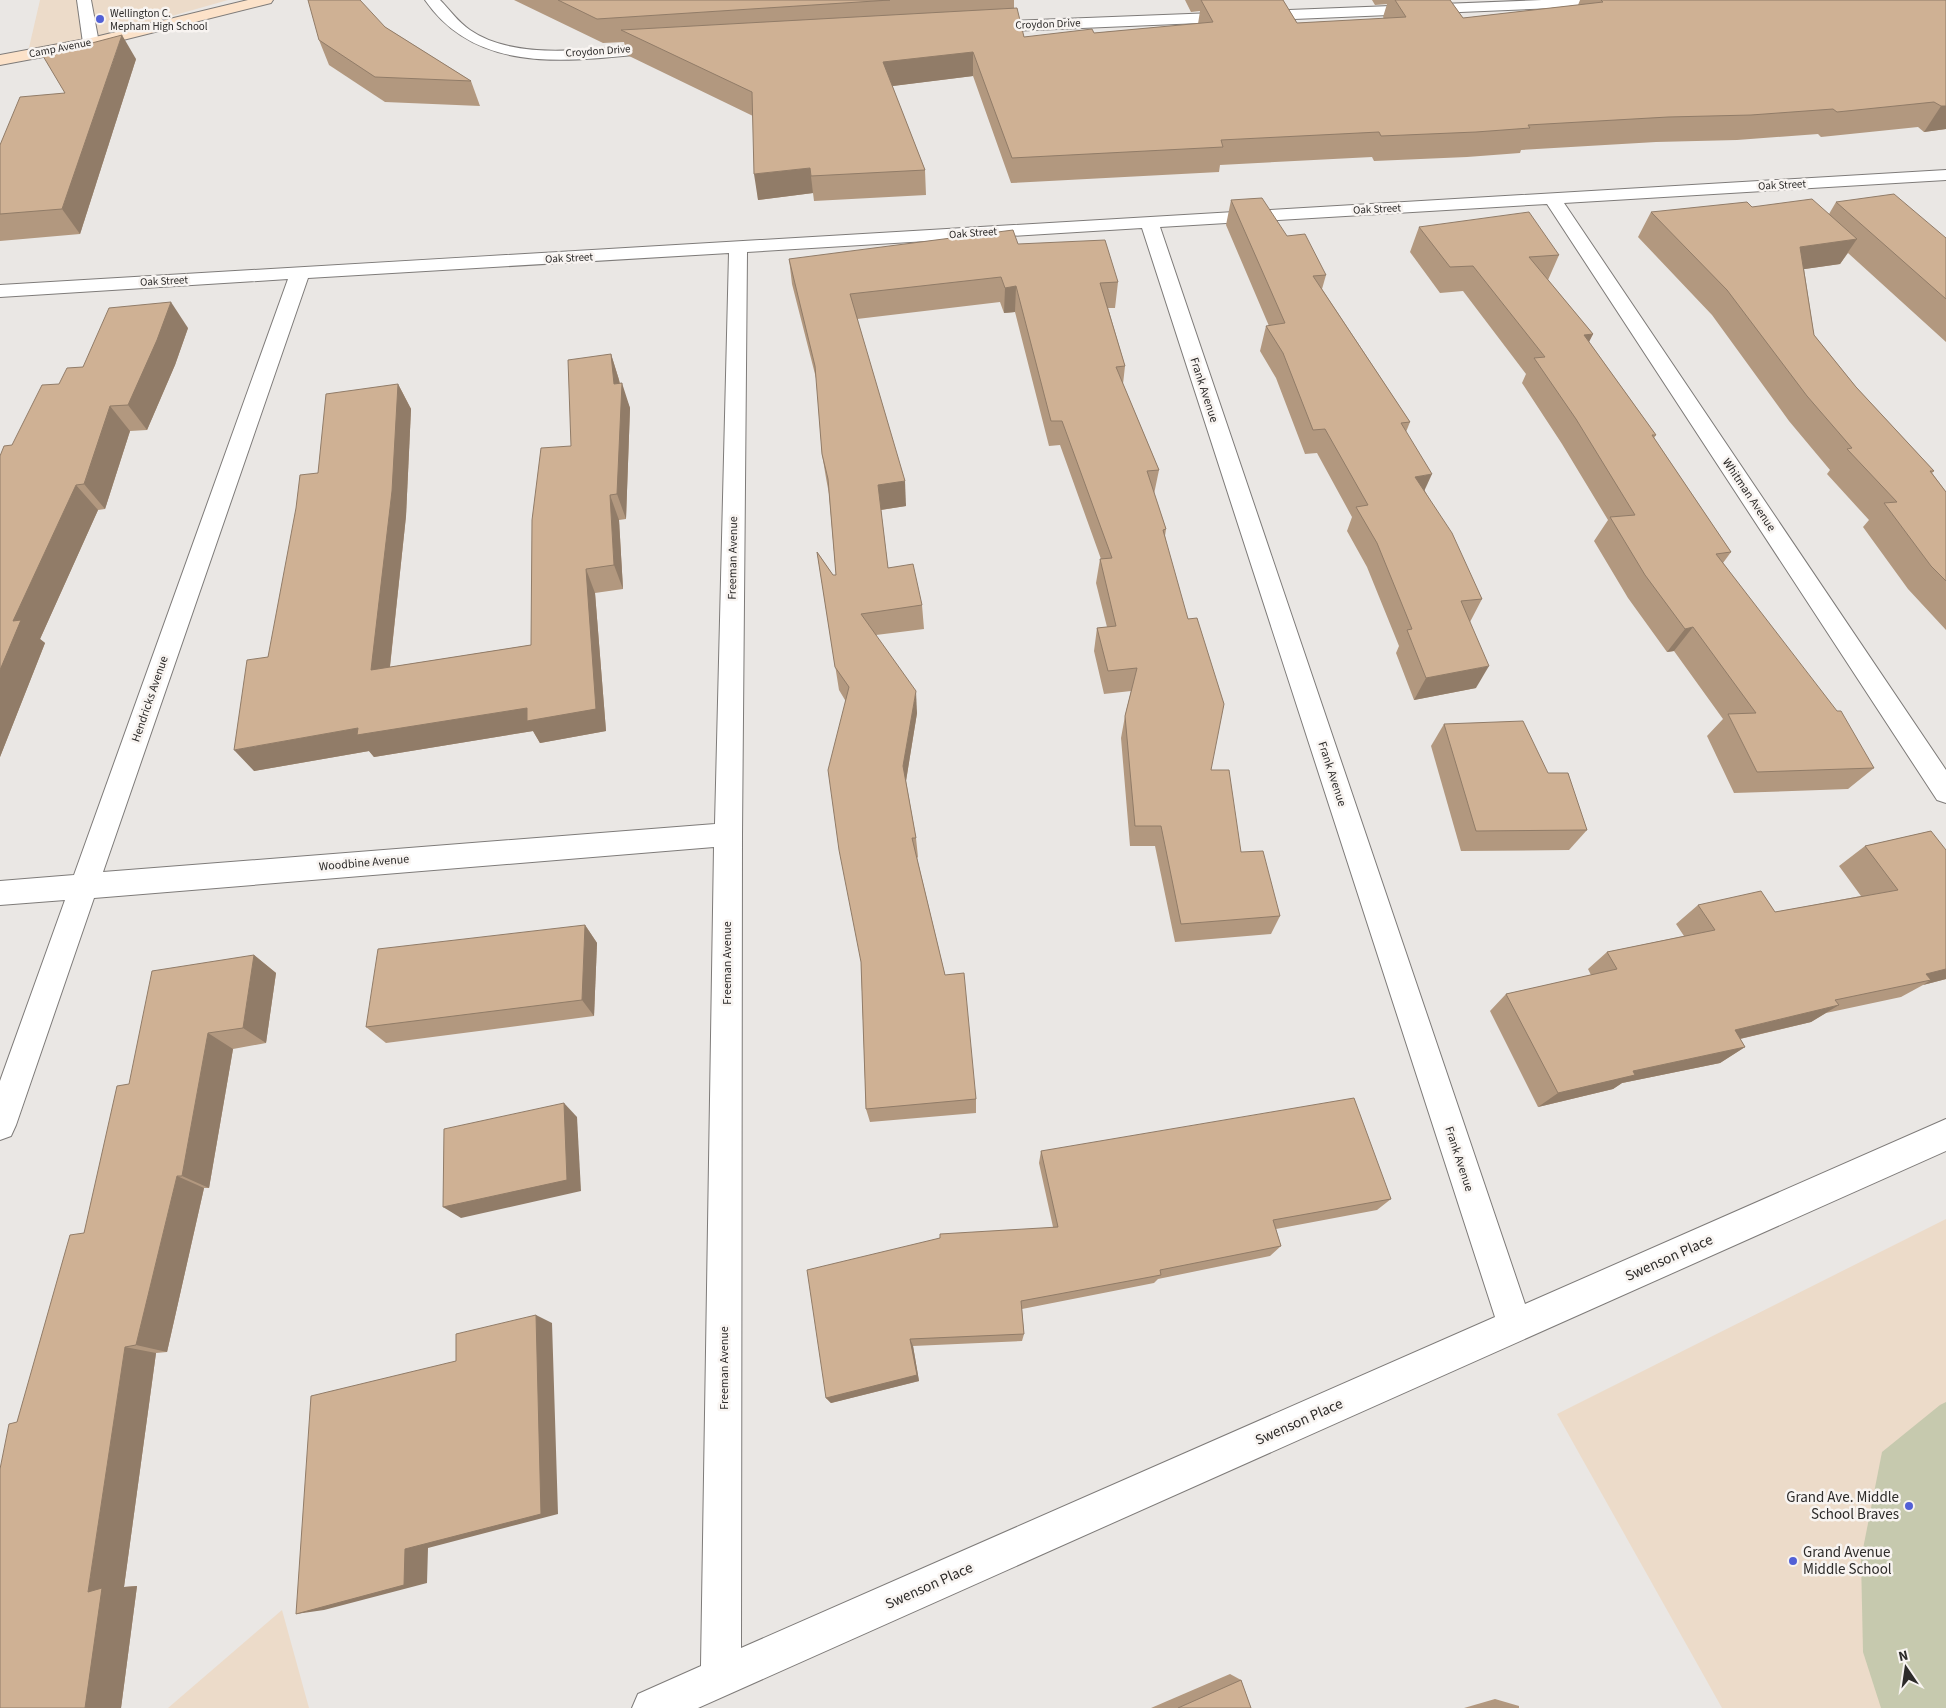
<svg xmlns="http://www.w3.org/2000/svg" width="1946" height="1708" font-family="'Source Sans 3',sans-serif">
	<rect width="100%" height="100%" fill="#eae7e4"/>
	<g fill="#ecdbc9">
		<path d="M 40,0 L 228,0 L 98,37 L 28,52 Z"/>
		<path d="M 1946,1219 L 1946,1708 L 1722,1708 L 1557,1414 Z"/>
		<path d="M 282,1610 L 309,1708 L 168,1708 Z"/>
	</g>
	<path fill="#c6c9ae" d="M 1946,1402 L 1946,1708 L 1881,1708 L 1863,1652 L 1861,1559 L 1882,1452 L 1940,1405 Z"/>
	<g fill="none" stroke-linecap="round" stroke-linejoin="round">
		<defs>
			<path id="lane" d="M 77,0 L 91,0 L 99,43 L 96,46 L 91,48 L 83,43 Z"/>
			<g id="street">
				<path d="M 425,0 L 440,0 C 450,10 458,22 470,30 C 519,64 607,47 664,42 L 672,47 L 664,52 C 581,59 480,80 425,0 Z"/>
				<path d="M 1542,0 L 1659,0 L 1652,4 L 984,32 L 976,27 L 984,22 Z"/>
				<path d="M 1946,170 L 1946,180 L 1564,203 L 1946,770 L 1946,803 L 1937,800 L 1547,204 L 1160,227 L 1525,1304 L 1946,1119 L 1946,1151 L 698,1708 L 632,1708 L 638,1694 L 701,1666 L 714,847 L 94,898 L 16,1125 L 11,1136 L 0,1140 L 0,1081 L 65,900 L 0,905 L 0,881 L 74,875 L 288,279 L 0,297 L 0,285 ZM 1142,228 L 1495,1317 L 741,1648 L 742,834 L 747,252 ZM 729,253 L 715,824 L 103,872 L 308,278 Z"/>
			</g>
			<path id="secondary" d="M 248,0 L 273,0 L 271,3 L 91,48 L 0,65 L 0,55 L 91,38 Z"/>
		</defs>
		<use href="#lane" stroke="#7e7b79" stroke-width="2"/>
		<use href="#street" stroke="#7e7b79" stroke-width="2"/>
		<use href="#secondary" stroke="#7e7b79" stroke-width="2"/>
		<use href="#lane" fill="#fff" fill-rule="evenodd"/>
		<use href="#street" fill="#fff" fill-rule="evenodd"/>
		<use href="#secondary" fill="#fce2c9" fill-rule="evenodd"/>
	</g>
	<g fill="#b2987f">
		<path d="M 514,0 L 1014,0 L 1014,8 L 1024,37 L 1094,33 L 1198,24 L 1200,11 L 1191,12 L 1185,0 L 1283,0 L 1297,23 L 1384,19 L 1383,17 L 1387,4 L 1375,5 L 1372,0 L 1450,0 L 1463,18 L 1578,5 L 1580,0 L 1946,0 L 1946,129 L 1924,132 L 1918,127 L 1821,137 L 1818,134 L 1737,140 L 1656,142 L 1521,150 L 1520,153 L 1467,157 L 1374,161 L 1372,157 L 1220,165 L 1219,172 L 1011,183 L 973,76 L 892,86 L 925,170 L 926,195 L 814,201 L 813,193 L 758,200 L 753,116 L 627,55 L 624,42 L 603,43 Z"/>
		<path d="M 385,27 L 471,81 L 480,106 L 385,102 L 329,65 L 319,40 Z"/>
		<path d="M 136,59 L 80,234 L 0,241 L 0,145 L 65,93 Z"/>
		<path d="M 1231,200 L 1287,236 L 1326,275 L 1322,289 L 1410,422 L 1406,432 L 1425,491 L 1482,599 L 1470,622 L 1476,688 L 1414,700 L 1396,653 L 1399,646 L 1367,567 L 1347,531 L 1352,517 L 1317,453 L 1305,454 L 1276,378 L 1260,351 L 1266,326 L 1269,326 L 1226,225 Z"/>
		<path d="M 1836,202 L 1946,238 L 1946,342 L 1848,253 L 1840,264 L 1804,269 L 1814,335 L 1856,387 L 1934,471 L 1932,473 L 1946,492 L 1946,630 L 1908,589 L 1863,527 L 1869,520 L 1827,474 L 1830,470 L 1789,421 L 1712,315 L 1638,237 L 1651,212 L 1752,207 L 1829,214 Z"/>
		<path d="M 1419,227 L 1559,255 L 1548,280 L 1593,334 L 1589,342 L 1656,435 L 1654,438 L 1731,552 L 1723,563 L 1874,768 L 1848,789 L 1734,793 L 1707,736 L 1723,719 L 1674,651 L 1667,652 L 1628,598 L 1594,541 L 1608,520 L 1562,444 L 1522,383 L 1526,374 L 1463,291 L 1440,293 L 1410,252 Z"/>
		<path d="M 1018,244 L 1118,282 L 1115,308 L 1108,308 L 1125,366 L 1123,384 L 1159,470 L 1154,494 L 1166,529 L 1165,536 L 1211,770 L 1241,852 L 1280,916 L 1271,934 L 1175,942 L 1155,846 L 1130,846 L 1121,738 L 1125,716 L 1131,691 L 1104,694 L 1094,651 L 1097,628 L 1107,627 L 1096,583 L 1100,559 L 1101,559 L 1060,445 L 1049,446 L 1015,312 L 1004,313 L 1000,302 L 857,319 L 906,506 L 881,510 L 888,568 L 922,605 L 924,629 L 876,635 L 917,713 L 906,781 L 916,838 L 918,857 L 917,858 L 945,975 L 976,1099 L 976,1113 L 870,1122 L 866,1109 L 861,962 L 845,700 L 839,690 L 817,552 L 833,575 L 836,575 L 829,494 L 826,478 L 822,454 L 817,382 L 792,284 L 789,259 Z"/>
		<path d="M 188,328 L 175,365 L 147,430 L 130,431 L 105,509 L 98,510 L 40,639 L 45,643 L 0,757 L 12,445 L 59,384 L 83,367 Z"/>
		<path d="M 611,354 L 620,383 L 630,408 L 626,519 L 619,520 L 623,589 L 595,593 L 606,731 L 540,743 L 533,731 L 374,757 L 369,751 L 254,771 L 268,657 L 318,473 L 398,384 L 411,409 L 406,516 L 390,667 L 531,645 L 571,446 Z"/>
		<path d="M 1444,724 L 1548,773 L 1587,830 L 1569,850 L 1461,851 L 1431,746 Z"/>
		<path d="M 1931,831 L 1946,979 L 1923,985 L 1901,997 L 1826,1013 L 1811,1022 L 1740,1039 L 1745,1047 L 1720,1063 L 1622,1083 L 1613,1089 L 1538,1107 L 1490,1011 L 1506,994 L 1591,975 L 1588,969 L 1607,952 L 1684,936 L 1676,924 L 1698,905 L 1775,912 L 1861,896 L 1839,866 L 1865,846 Z"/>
		<path d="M 585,925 L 597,943 L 594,1016 L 386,1043 L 366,1027 Z"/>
		<path d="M 254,955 L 276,973 L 266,1043 L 233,1049 L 209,1188 L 204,1188 L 167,1352 L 156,1353 L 124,1587 L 137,1586 L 121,1708 L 17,1422 L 84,1233 L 129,1084 Z"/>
		<path d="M 1041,1151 L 1391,1199 L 1377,1210 L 1276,1229 L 1281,1246 L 1270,1256 L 1158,1279 L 1154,1283 L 1022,1309 L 1024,1334 L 1022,1341 L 913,1346 L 919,1381 L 831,1403 L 826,1398 L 1053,1227 L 1039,1163 Z"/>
		<path d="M 1230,1674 L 1241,1680 L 1251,1708 L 1151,1708 Z"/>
		<path d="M 1495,1699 L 1519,1706 L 1519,1708 L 1464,1708 Z"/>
	</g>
	<g fill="#917c68">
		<path d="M 122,35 L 136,59 L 80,234 L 62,209 Z"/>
		<path d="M 973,52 L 973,76 L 885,87 L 883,62 Z"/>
		<path d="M 1941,106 L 1946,106 L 1946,129 L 1924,132 Z"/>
		<path d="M 810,168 L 813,193 L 758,200 L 754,174 Z"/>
		<path d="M 1857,239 L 1840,264 L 1784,272 L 1800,247 Z"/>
		<path d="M 1016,286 L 1015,312 L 1004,313 L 1005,288 Z"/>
		<path d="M 171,302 L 188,328 L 175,365 L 147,430 L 128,405 Z"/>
		<path d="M 1593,334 L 1580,359 L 1584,335 Z"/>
		<path d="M 611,354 L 619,380 L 621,401 L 622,383 L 630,408 L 626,519 L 617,494 L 614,384 Z"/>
		<path d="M 398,384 L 411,409 L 406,516 L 387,693 L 371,670 Z"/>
		<path d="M 110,406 L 130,431 L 105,509 L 84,484 Z"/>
		<path d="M 1432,474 L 1421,498 L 1415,477 Z"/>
		<path d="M 905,481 L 906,506 L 880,510 L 878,485 Z"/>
		<path d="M 76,485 L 98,510 L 40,639 L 45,643 L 0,757 L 0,670 L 13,621 Z"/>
		<path d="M 610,495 L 619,520 L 623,589 L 614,565 Z"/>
		<path d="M 586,569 L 595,593 L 606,731 L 540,743 L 533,731 L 374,757 L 369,751 L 254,771 L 234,750 L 358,728 L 527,708 Z"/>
		<path d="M 1693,627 L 1674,651 L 1667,652 L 1685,629 Z"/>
		<path d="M 1489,666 L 1476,688 L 1414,700 L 1426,678 Z"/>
		<path d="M 916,691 L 917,713 L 905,787 L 903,766 Z"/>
		<path d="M 585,925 L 597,943 L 594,1016 L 582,1000 Z"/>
		<path d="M 254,955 L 276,973 L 266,1043 L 243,1028 Z"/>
		<path d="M 1946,969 L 1946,979 L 1923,985 L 1931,980 L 1926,974 Z"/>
		<path d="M 1839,1005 L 1811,1022 L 1710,1046 L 1735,1030 Z"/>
		<path d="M 208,1033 L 233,1049 L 209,1188 L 182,1176 Z"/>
		<path d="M 1745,1047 L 1720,1063 L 1622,1083 L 1613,1089 L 1538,1107 L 1558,1093 L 1633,1071 Z"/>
		<path d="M 564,1103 L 577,1117 L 581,1191 L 461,1218 L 443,1207 Z"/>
		<path d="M 177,1176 L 204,1188 L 167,1352 L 136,1345 Z"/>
		<path d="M 536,1315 L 552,1323 L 558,1514 L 428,1548 L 427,1583 L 324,1610 L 296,1614 L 405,1549 Z"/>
		<path d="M 910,1339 L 913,1346 L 919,1381 L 831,1403 L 826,1398 Z"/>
		<path d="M 125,1347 L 156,1353 L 124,1587 L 137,1586 L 121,1708 L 85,1708 L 88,1592 Z"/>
	</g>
	<g fill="#cfb194" stroke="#917c68">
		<path d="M 308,0 L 360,0 L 385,27 L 471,81 L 375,77 L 319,40 Z"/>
		<path d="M 558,0 L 890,0 L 597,19 Z"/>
		<path d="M 1201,0 L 1283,0 L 1297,23 L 1406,17 L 1395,0 L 1450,0 L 1463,18 L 1603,2 L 1601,0 L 1946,0 L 1946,106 L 1941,106 L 1934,102 L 1837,112 L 1833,109 L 1751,115 L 1668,117 L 1528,125 L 1530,128 L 1476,132 L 1381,136 L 1379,132 L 1221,140 L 1223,147 L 1012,158 L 973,52 L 883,62 L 925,170 L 811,176 L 810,168 L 754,174 L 752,92 L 621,30 L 1017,8 L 1024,37 L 1092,29 L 1094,33 L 1213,22 Z"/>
		<path d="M 122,35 L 62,209 L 0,214 L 0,145 L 20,97 L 65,93 L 43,56 Z"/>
		<path d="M 1894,194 L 1946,238 L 1946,299 L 1836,202 Z"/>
		<path d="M 1262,198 L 1287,236 L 1305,234 L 1326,275 L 1313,276 L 1410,422 L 1401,423 L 1432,474 L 1415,477 L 1452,533 L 1482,599 L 1461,601 L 1489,666 L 1426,678 L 1407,630 L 1412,629 L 1377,543 L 1356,507 L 1368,505 L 1325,429 L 1313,430 L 1283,353 L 1266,326 L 1285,323 L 1231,200 Z"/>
		<path d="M 1812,199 L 1857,239 L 1800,247 L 1814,335 L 1856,387 L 1934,471 L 1930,471 L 1946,492 L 1946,581 L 1931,566 L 1884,503 L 1897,502 L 1847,449 L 1852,448 L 1807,396 L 1727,290 L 1651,212 L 1747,202 L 1752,207 Z"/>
		<path d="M 1529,212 L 1559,255 L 1529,257 L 1593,334 L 1584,335 L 1656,435 L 1652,435 L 1731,552 L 1716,554 L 1837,711 L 1841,711 L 1874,768 L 1757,772 L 1728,714 L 1756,713 L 1693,627 L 1685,629 L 1645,575 L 1610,517 L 1635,515 L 1576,419 L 1534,358 L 1545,357 L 1473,266 L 1450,267 L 1419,227 Z"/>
		<path d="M 1013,230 L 1018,244 L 1105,240 L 1118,282 L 1100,283 L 1125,366 L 1116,367 L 1159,470 L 1147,471 L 1166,529 L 1163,530 L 1188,619 L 1197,618 L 1224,704 L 1211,770 L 1229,770 L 1241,852 L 1263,851 L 1280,916 L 1181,924 L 1161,826 L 1135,826 L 1125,716 L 1137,668 L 1108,671 L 1097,628 L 1116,626 L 1100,559 L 1112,558 L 1062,421 L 1051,421 L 1016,286 L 1005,288 L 1001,277 L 850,294 L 905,481 L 878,485 L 888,568 L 913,564 L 922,605 L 861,614 L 916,691 L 903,766 L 916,838 L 912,838 L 945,975 L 964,973 L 976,1099 L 866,1109 L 861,962 L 839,850 L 828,770 L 849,687 L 835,667 L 817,552 L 833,575 L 836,575 L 828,479 L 822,454 L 815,366 L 789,259 Z"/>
		<path d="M 171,302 L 157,340 L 128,405 L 110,406 L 84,484 L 76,485 L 13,621 L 21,620 L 0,670 L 0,456 L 4,446 L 12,445 L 42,385 L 59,384 L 67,368 L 83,367 L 109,308 Z"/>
		<path d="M 611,354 L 614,384 L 622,383 L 617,494 L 610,495 L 614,565 L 586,569 L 596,709 L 527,721 L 527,708 L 357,735 L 358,728 L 234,750 L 247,660 L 268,657 L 296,508 L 300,475 L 318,473 L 326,394 L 398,384 L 392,491 L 371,670 L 531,645 L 532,520 L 541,448 L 571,446 L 568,360 Z"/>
		<path d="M 1523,721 L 1548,773 L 1568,773 L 1587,830 L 1476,831 L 1444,724 Z"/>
		<path d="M 1931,831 L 1946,850 L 1946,969 L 1926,974 L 1931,980 L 1835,1000 L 1839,1005 L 1735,1030 L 1745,1047 L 1633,1071 L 1635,1075 L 1558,1093 L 1506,994 L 1617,969 L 1607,952 L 1715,930 L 1698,905 L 1761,891 L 1775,912 L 1898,890 L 1865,846 Z"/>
		<path d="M 585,925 L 582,1000 L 366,1027 L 378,949 Z"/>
		<path d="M 254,955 L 243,1028 L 208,1033 L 182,1176 L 177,1176 L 136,1345 L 125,1347 L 88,1592 L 102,1588 L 85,1708 L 0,1708 L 0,1469 L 9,1424 L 17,1422 L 70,1235 L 84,1233 L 117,1086 L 129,1084 L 152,971 Z"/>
		<path d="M 1354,1098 L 1391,1199 L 1273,1220 L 1281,1246 L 1160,1270 L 1161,1275 L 1021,1301 L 1024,1334 L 910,1339 L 917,1375 L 826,1398 L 807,1270 L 940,1238 L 940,1234 L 1058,1227 L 1041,1151 Z"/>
		<path d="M 564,1103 L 567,1180 L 443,1207 L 444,1129 Z"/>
		<path d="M 536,1315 L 541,1514 L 405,1549 L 404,1585 L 296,1614 L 311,1396 L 456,1361 L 456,1334 Z"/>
		<path d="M 1241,1680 L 1251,1708 L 1178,1708 Z"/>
	</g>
	<g fill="#5260d6" stroke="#f8f4f1" stroke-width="2">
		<circle cx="100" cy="19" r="5"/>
		<circle cx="1909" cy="1506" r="5"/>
		<circle cx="1793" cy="1561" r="5"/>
	</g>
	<g text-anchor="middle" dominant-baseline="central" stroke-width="5" stroke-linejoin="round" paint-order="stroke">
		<g font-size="11" fill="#2d2b2a" stroke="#f8f4f1" text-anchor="start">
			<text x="110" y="13">Wellington C.<tspan x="110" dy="13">Mepham High School</tspan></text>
		</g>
		<g font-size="11" fill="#2d2b2a" stroke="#f8f4f1">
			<text transform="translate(1048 24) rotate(-2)">Croydon Drive</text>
			<text transform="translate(60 48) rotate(-11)">Camp Avenue</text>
			<text transform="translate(598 51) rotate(-4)">Croydon Drive</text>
			<text transform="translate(1782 185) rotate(-3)">Oak Street</text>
			<text transform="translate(1377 209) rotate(-3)">Oak Street</text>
			<text transform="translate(973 233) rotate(-4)">Oak Street</text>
			<text transform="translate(569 258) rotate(-3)">Oak Street</text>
			<text transform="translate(164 281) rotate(-3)">Oak Street</text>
		</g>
		<g font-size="12" fill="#2d2b2a" stroke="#f8f4f1">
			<text transform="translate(1204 390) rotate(72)">Frank Avenue</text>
			<text transform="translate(1749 495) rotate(56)">Whitman Avenue</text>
			<text transform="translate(733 558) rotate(-89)">Freeman Avenue</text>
			<text transform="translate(150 699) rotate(-71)">Hendricks Avenue</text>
			<text transform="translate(1332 774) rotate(72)">Frank Avenue</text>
			<text transform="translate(364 863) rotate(-5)">Woodbine Avenue</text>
			<text transform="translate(727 963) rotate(-90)">Freeman Avenue</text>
			<text transform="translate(1459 1159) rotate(72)">Frank Avenue</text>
			<text transform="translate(724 1368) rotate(-90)">Freeman Avenue</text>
		</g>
		<g font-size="15" fill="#2d2b2a" stroke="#f8f4f1">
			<text transform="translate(1669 1258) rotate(-24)">Swenson Place</text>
			<text transform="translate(1299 1422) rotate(-24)">Swenson Place</text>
			<text transform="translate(929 1586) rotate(-24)">Swenson Place</text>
		</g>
		<g font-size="15" fill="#2d2b2a" stroke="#f8f4f1" text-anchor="end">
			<text x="1899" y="1497">Grand Ave. Middle<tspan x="1899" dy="17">School Braves</tspan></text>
			<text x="1803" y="1552" text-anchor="start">Grand Avenue<tspan x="1803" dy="17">Middle School</tspan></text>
		</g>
	</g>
	<g transform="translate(1906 1668) rotate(347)" stroke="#f8f4f1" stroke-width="4" paint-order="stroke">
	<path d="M0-4L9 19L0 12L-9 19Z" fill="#2d2b2a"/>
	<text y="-8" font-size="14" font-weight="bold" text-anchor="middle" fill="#2d2b2a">N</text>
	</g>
</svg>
